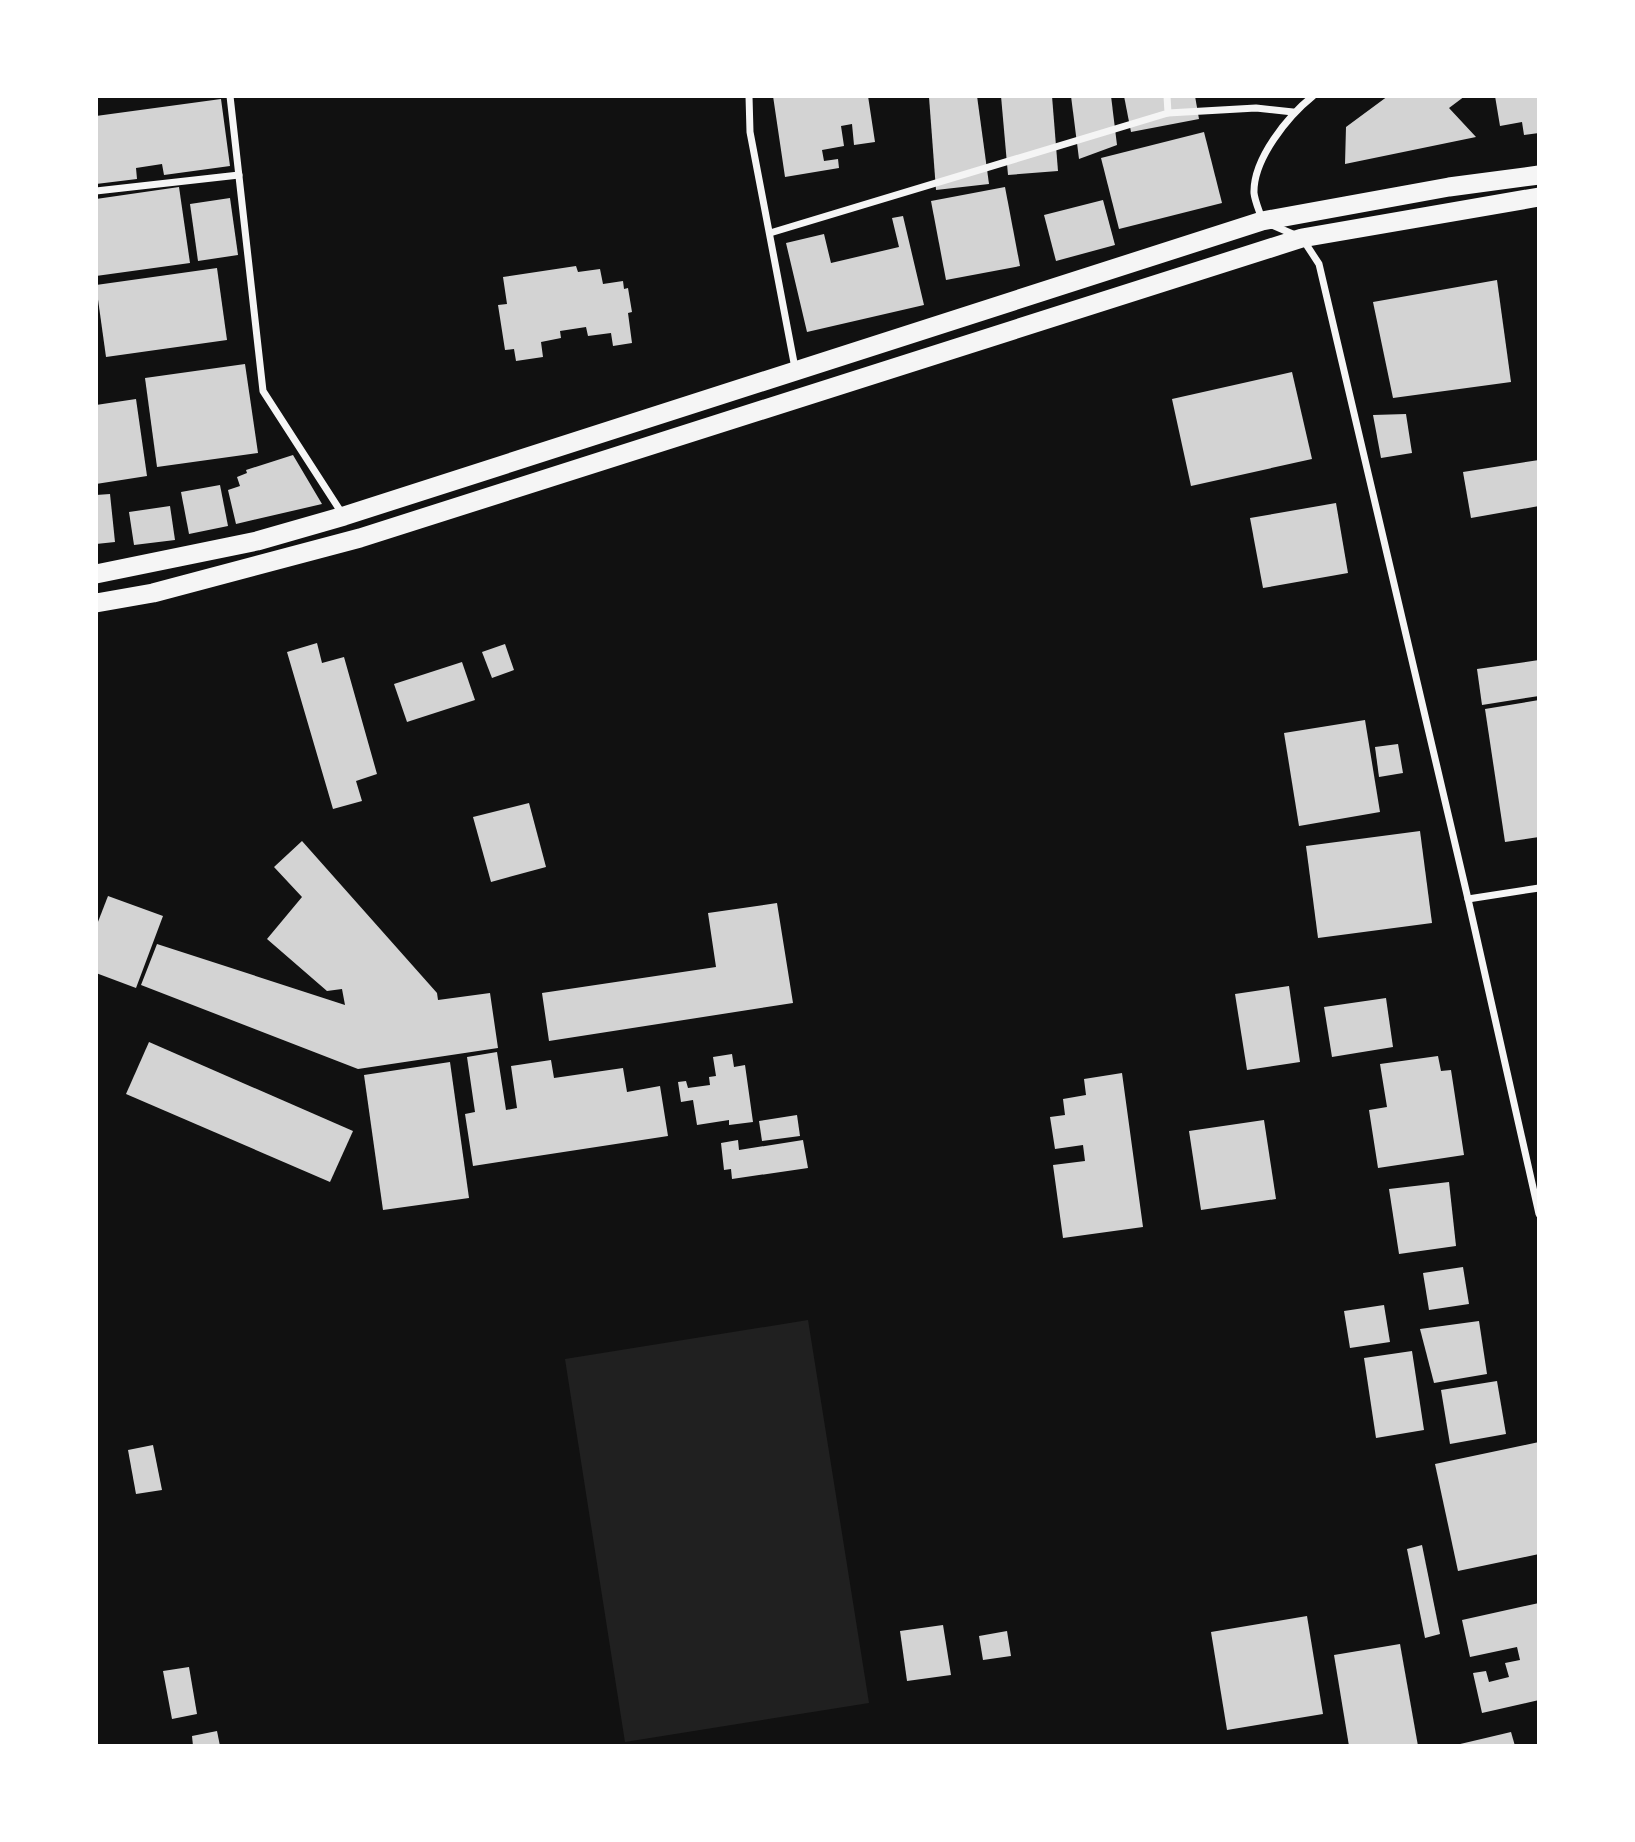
<svg xmlns="http://www.w3.org/2000/svg" width="1635" height="1842" font-family="Helvetica,sans-serif">
	<rect width="100%" height="100%" fill="#111"/>
	<path fill="#202020" d="M 808,1320 L 869,1703 L 625,1742 L 565,1359 Z"/>
	<g fill="#d3d3d3">
		<path d="M 773,96 L 868,96 L 875,142 L 854,145 L 852,124 L 841,126 L 844,146 L 822,150 L 824,161 L 838,159 L 839,168 L 785,177 Z"/>
		<path d="M 977,96 L 989,184 L 936,190 L 929,97 Z"/>
		<path d="M 1001,96 L 1052,96 L 1058,171 L 1008,175 Z"/>
		<path d="M 1071,96 L 1111,96 L 1117,145 L 1079,159 Z"/>
		<path d="M 1124,96 L 1195,96 L 1199,119 L 1131,132 Z"/>
		<path d="M 1388,96 L 1465,96 L 1449,108 L 1476,137 L 1345,164 L 1346,127 Z"/>
		<path d="M 1495,96 L 1539,96 L 1539,133 L 1524,135 L 1522,122 L 1500,126 Z"/>
		<path d="M 221,99 L 230,166 L 164,175 L 162,164 L 136,168 L 137,179 L 96,184 L 96,116 Z"/>
		<path d="M 1204,132 L 1222,203 L 1119,229 L 1101,158 Z"/>
		<path d="M 179,187 L 190,263 L 96,276 L 96,199 Z"/>
		<path d="M 1005,187 L 1020,266 L 946,280 L 931,201 Z"/>
		<path d="M 230,198 L 238,255 L 198,261 L 190,204 Z"/>
		<path d="M 1103,200 L 1115,245 L 1056,261 L 1044,215 Z"/>
		<path d="M 903,216 L 924,305 L 807,332 L 786,243 L 824,234 L 831,263 L 899,247 L 892,218 Z"/>
		<path d="M 576,266 L 578,272 L 600,269 L 603,284 L 623,281 L 624,289 L 628,288 L 632,312 L 628,313 L 632,343 L 613,346 L 611,333 L 588,336 L 586,327 L 560,331 L 561,338 L 541,342 L 543,357 L 516,361 L 514,349 L 505,350 L 498,305 L 507,304 L 503,277 Z"/>
		<path d="M 217,268 L 227,340 L 106,357 L 96,285 Z"/>
		<path d="M 1497,280 L 1511,382 L 1393,398 L 1373,302 Z"/>
		<path d="M 245,364 L 258,453 L 157,467 L 145,378 Z"/>
		<path d="M 1292,372 L 1312,459 L 1191,486 L 1172,399 Z"/>
		<path d="M 136,399 L 147,476 L 96,484 L 96,405 Z"/>
		<path d="M 1406,414 L 1412,453 L 1381,458 L 1373,415 Z"/>
		<path d="M 293,455 L 322,504 L 236,524 L 228,490 L 240,486 L 237,477 L 247,473 L 246,470 Z"/>
		<path d="M 1539,460 L 1539,506 L 1471,518 L 1463,472 Z"/>
		<path d="M 220,485 L 228,526 L 189,534 L 181,492 Z"/>
		<path d="M 110,494 L 115,542 L 96,544 L 96,495 Z"/>
		<path d="M 1336,503 L 1348,573 L 1263,588 L 1250,518 Z"/>
		<path d="M 170,506 L 175,540 L 134,545 L 129,512 Z"/>
		<path d="M 317,643 L 322,663 L 344,657 L 377,774 L 356,781 L 362,801 L 333,809 L 287,652 Z"/>
		<path d="M 505,644 L 514,670 L 492,678 L 482,652 Z"/>
		<path d="M 1539,660 L 1539,696 L 1482,705 L 1477,669 Z"/>
		<path d="M 462,662 L 475,700 L 407,722 L 394,684 Z"/>
		<path d="M 1539,700 L 1539,837 L 1505,842 L 1485,709 Z"/>
		<path d="M 1365,720 L 1380,812 L 1299,826 L 1284,733 Z"/>
		<path d="M 1398,744 L 1403,773 L 1379,777 L 1375,747 Z"/>
		<path d="M 529,803 L 546,867 L 491,882 L 473,817 Z"/>
		<path d="M 1420,831 L 1432,923 L 1318,938 L 1306,846 Z"/>
		<path d="M 302,841 L 437,993 L 438,1000 L 490,993 L 498,1048 L 358,1069 L 141,985 L 157,944 L 345,1005 L 342,989 L 327,991 L 267,939 L 302,897 L 274,867 Z"/>
		<path d="M 108,896 L 163,916 L 136,988 L 96,973 L 96,927 Z"/>
		<path d="M 777,903 L 793,1003 L 549,1041 L 542,993 L 716,967 L 708,913 Z"/>
		<path d="M 1289,986 L 1300,1062 L 1247,1070 L 1235,994 Z"/>
		<path d="M 1386,998 L 1393,1047 L 1332,1057 L 1324,1007 Z"/>
		<path d="M 149,1042 L 353,1131 L 330,1182 L 126,1094 Z"/>
		<path d="M 497,1052 L 506,1110 L 517,1108 L 511,1066 L 551,1060 L 554,1078 L 623,1068 L 627,1092 L 660,1086 L 668,1136 L 473,1166 L 465,1114 L 475,1112 L 467,1057 Z"/>
		<path d="M 732,1054 L 734,1067 L 745,1065 L 753,1122 L 729,1125 L 729,1120 L 697,1125 L 693,1100 L 681,1102 L 678,1082 L 686,1081 L 688,1088 L 710,1085 L 709,1077 L 716,1076 L 713,1057 Z"/>
		<path d="M 1438,1056 L 1441,1071 L 1451,1070 L 1464,1155 L 1378,1168 L 1369,1110 L 1387,1107 L 1380,1064 Z"/>
		<path d="M 450,1062 L 469,1198 L 383,1210 L 364,1075 Z"/>
		<path d="M 1122,1073 L 1143,1227 L 1063,1238 L 1053,1165 L 1085,1161 L 1083,1145 L 1055,1149 L 1050,1117 L 1065,1115 L 1063,1099 L 1086,1095 L 1084,1079 Z"/>
		<path d="M 797,1115 L 800,1136 L 762,1141 L 759,1121 Z"/>
		<path d="M 1264,1120 L 1276,1199 L 1201,1210 L 1189,1131 Z"/>
		<path d="M 738,1140 L 739,1150 L 803,1140 L 808,1168 L 732,1179 L 731,1169 L 724,1170 L 721,1143 Z"/>
		<path d="M 1449,1182 L 1456,1246 L 1399,1254 L 1389,1189 Z"/>
		<path d="M 1463,1267 L 1469,1304 L 1429,1310 L 1423,1273 Z"/>
		<path d="M 1384,1305 L 1390,1342 L 1350,1348 L 1344,1311 Z"/>
		<path d="M 1479,1321 L 1487,1374 L 1434,1383 L 1420,1329 Z"/>
		<path d="M 1412,1351 L 1424,1430 L 1376,1438 L 1364,1358 Z"/>
		<path d="M 1497,1381 L 1506,1434 L 1450,1444 L 1441,1390 Z"/>
		<path d="M 1539,1442 L 1539,1554 L 1458,1571 L 1435,1464 Z"/>
		<path d="M 153,1445 L 162,1490 L 136,1494 L 128,1450 Z"/>
		<path d="M 1422,1545 L 1440,1634 L 1425,1638 L 1407,1549 Z"/>
		<path d="M 1539,1603 L 1539,1700 L 1482,1713 L 1473,1673 L 1486,1671 L 1489,1682 L 1509,1677 L 1505,1663 L 1520,1660 L 1517,1647 L 1470,1657 L 1462,1620 Z"/>
		<path d="M 1307,1616 L 1323,1714 L 1227,1730 L 1211,1632 Z"/>
		<path d="M 943,1625 L 951,1675 L 907,1681 L 900,1631 Z"/>
		<path d="M 1007,1631 L 1011,1656 L 983,1660 L 979,1636 Z"/>
		<path d="M 1400,1644 L 1418,1746 L 1349,1746 L 1334,1655 Z"/>
		<path d="M 189,1667 L 197,1714 L 172,1719 L 163,1671 Z"/>
		<path d="M 217,1731 L 220,1746 L 193,1746 L 192,1736 Z"/>
		<path d="M 1511,1732 L 1515,1746 L 1456,1746 L 1456,1745 Z"/>
	</g>
	<g fill="none" stroke-linecap="round" stroke-linejoin="round">
		<g stroke="#f5f5f5" stroke-width="7">
			<path d="M 230,96 L 263,391 L 343,515"/>
			<path d="M 749,96 L 750,132 L 795,368"/>
			<path d="M 1168,113 L 1256,108 L 1293,112"/>
			<path d="M 96,191 L 239,175"/>
			<path d="M 1262,220 C 1260,212 1255,202 1254,193 C 1253,159 1288,116 1313,96"/>
			<path d="M 1272,225 L 1302,238 L 1319,264 L 1468,899 L 1539,1214"/>
			<path d="M 770,233 L 1168,113 L 1167,96"/>
			<path d="M 1468,899 L 1539,888"/>
		</g>
		<g stroke="#f5f5f5" stroke-width="19">
			<path d="M 96,574 L 257,541 L 344,516 L 1262,221 L 1449,187 L 1539,175"/>
			<path d="M 96,603 L 153,593 L 360,538 L 1302,238 L 1539,197"/>
		</g>
	</g>
	<rect width="1635" height="1842" fill="none" stroke="#ffffff" stroke-width="196"/>
</svg>
